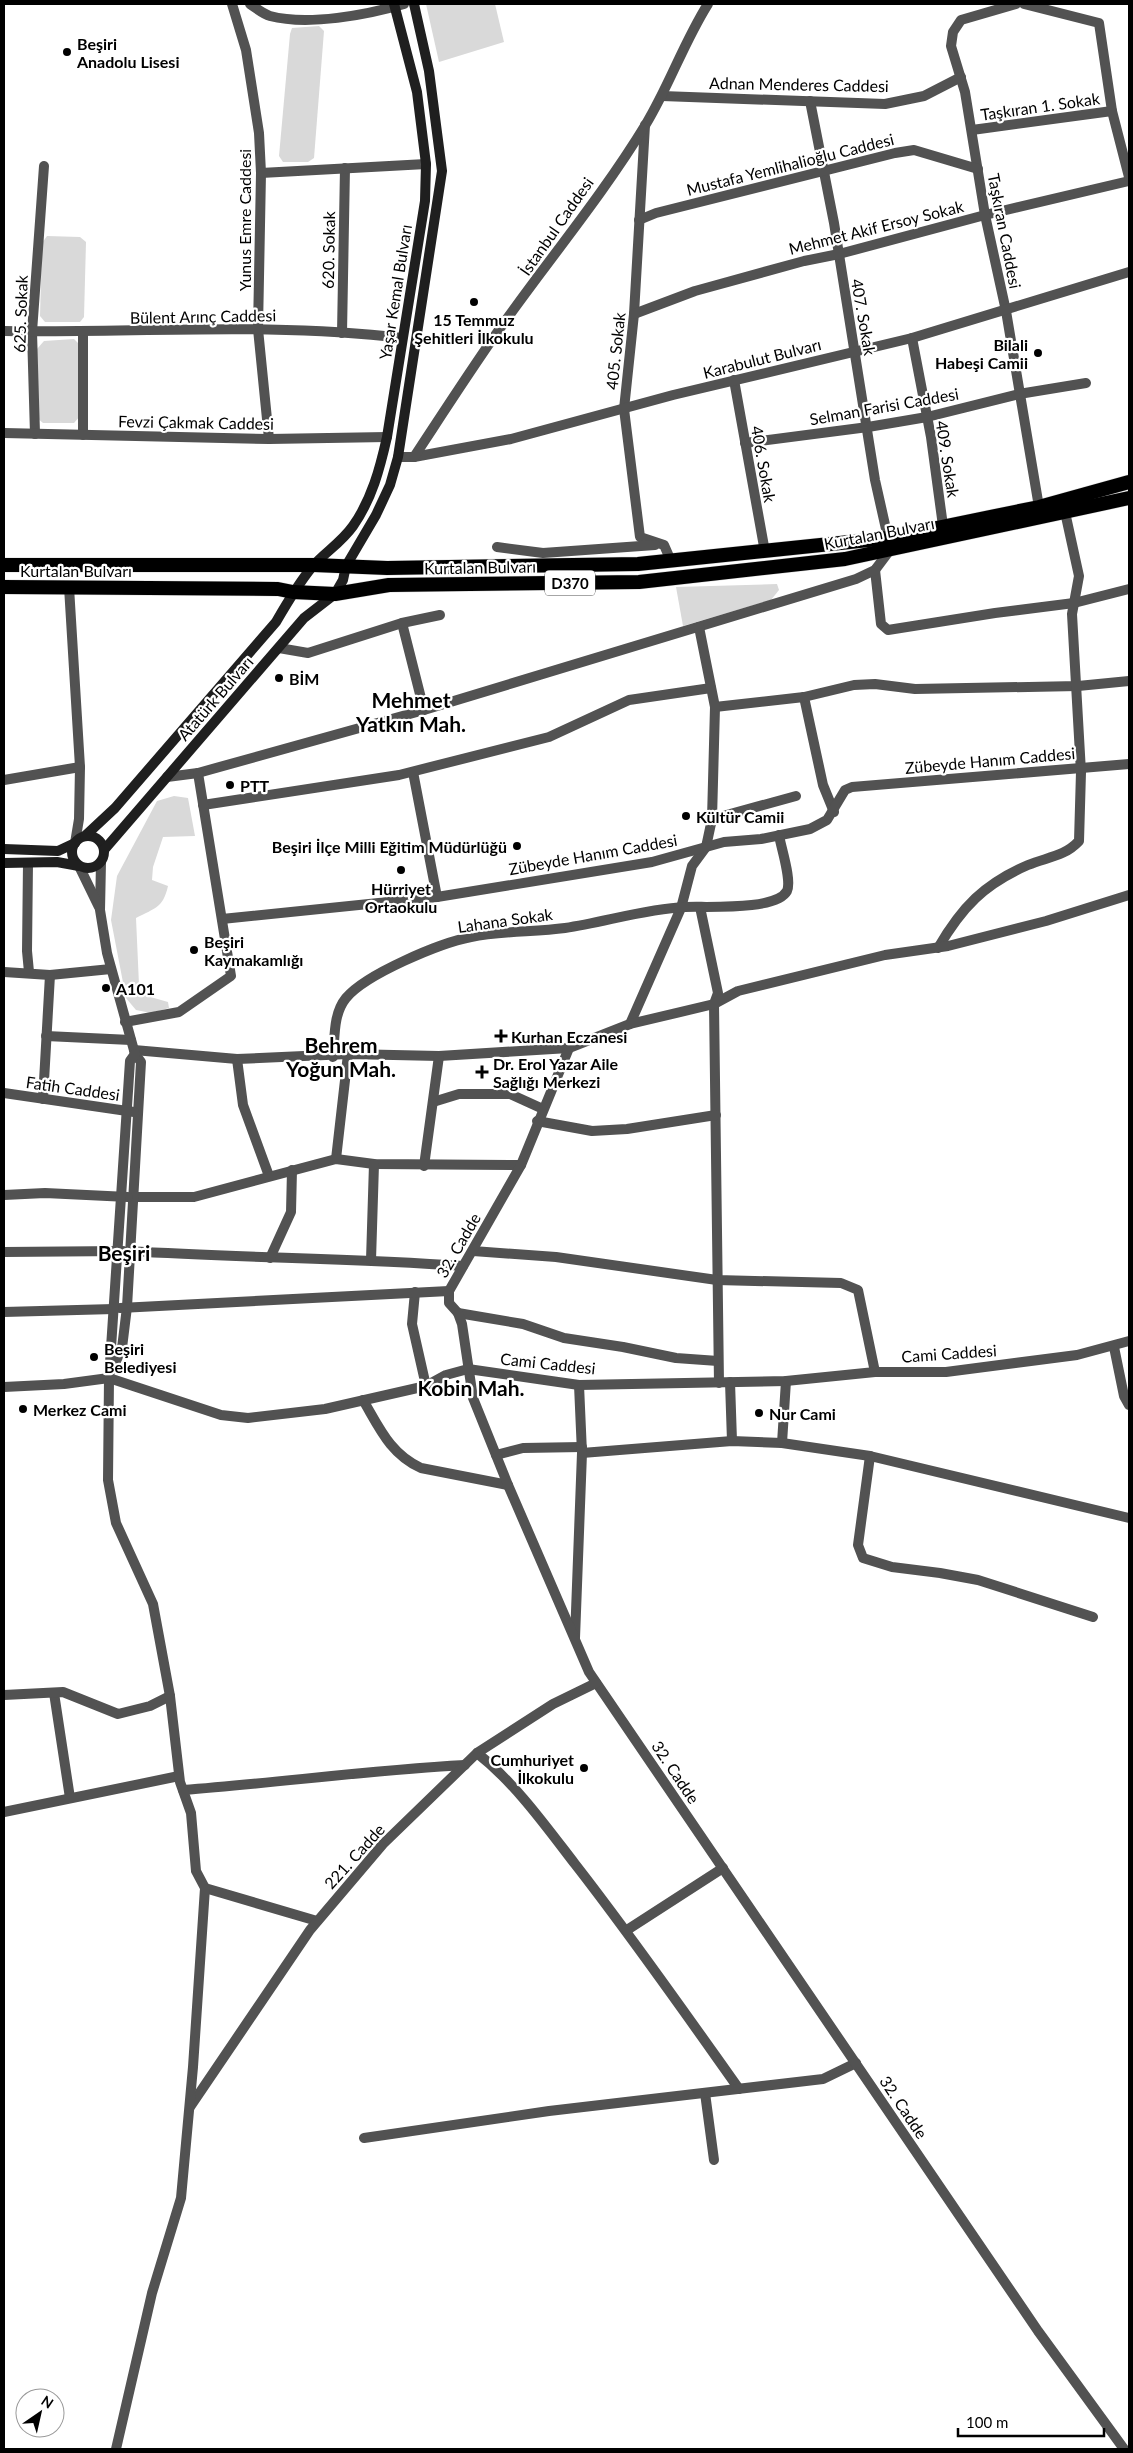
<svg xmlns="http://www.w3.org/2000/svg" width="1133" height="2453" font-family="Lato,sans-serif">
	<rect width="100%" height="100%" fill="#fff"/>
	<g fill="#d9d9d9">
		<path d="M 426,4 L 495,4 L 504,42 L 439,62 Z"/>
		<path d="M 319,26 L 324,31 L 314,158 L 308,162 L 283,162 L 279,156 L 290,34 L 292,28 Z"/>
		<path d="M 47,236 L 80,237 L 86,242 L 84,317 L 80,322 L 45,322 L 40,316 L 42,243 Z"/>
		<path d="M 74,339 L 79,344 L 80,416 L 74,423 L 43,423 L 36,417 L 37,349 L 44,341 Z"/>
		<path d="M 777,584 L 779,590 L 771,600 L 683,626 L 676,587 Z"/>
		<path d="M 174,796 L 188,798 L 195,836 L 163,837 L 153,867 L 152,880 L 168,886 C 163,908 155,908 136,918 L 139,985 L 147,996 L 168,1002 L 169,1008 L 151,1013 L 136,1010 L 126,998 L 111,920 L 117,876 L 157,801 Z"/>
	</g>
	<g fill="none" stroke-linecap="round" stroke-linejoin="round">
		<defs>
			<g id="trunk">
				<path d="M 4,565 L 314,565 L 387,568 L 638,564 L 888,538 L 1039,507 L 1129,482"/>
				<path d="M 4,587 L 278,589 L 293,592 L 335,594 L 389,585 L 639,582 L 845,559 L 1129,498"/>
			</g>
		</defs>
		<use href="#trunk" stroke="#dbdbdb" stroke-width="15"/>
		<g stroke="#525252" stroke-width="10">
			<path d="M 810,101 L 834,223 L 875,480 L 888,538"/>
			<path d="M 645,125 L 634,314 L 624,409 L 640,537 L 664,545 L 671,561"/>
			<path d="M 972,130 L 1112,111"/>
			<path d="M 634,314 L 695,291 L 804,261 L 839,254 L 985,215 L 1129,181"/>
			<path d="M 342,333 L 345,168"/>
			<path d="M 912,338 L 931,437 L 943,526"/>
			<path d="M 734,380 L 765,552"/>
			<path d="M 35,434 L 32,332 L 44,166"/>
			<path d="M 83,435 L 83,332"/>
			<path d="M 497,547 L 543,553 L 655,545"/>
			<path d="M 875,570 L 881,624 L 888,630 L 995,613 L 1074,603 L 1129,589"/>
			<path d="M 69,587 L 80,767 L 79,819 L 75,843"/>
			<path d="M 402,623 L 424,710"/>
			<path d="M 279,648 L 308,653 L 402,623 L 440,615"/>
			<path d="M 804,697 L 823,785 L 834,812"/>
			<path d="M 715,707 L 804,697 L 854,685 L 875,684 L 915,689 L 1078,686 L 1129,681"/>
			<path d="M 413,772 L 437,897"/>
			<path d="M 167,777 L 198,773 L 424,710 L 856,579 L 875,570 L 890,550"/>
			<path d="M 4,780 L 80,767"/>
			<path d="M 203,805 L 399,775 L 549,737 L 629,700 L 711,688"/>
			<path d="M 712,819 L 796,796"/>
			<path d="M 28,863 L 27,951 L 29,972"/>
			<path d="M 700,907 L 718,993 L 714,1004 L 719,1383"/>
			<path d="M 938,948 C 962,907 984,884 1028,865 C 1047,857 1064,857 1079,841 L 1081,772 L 1072,614 L 1079,576 L 1065,512"/>
			<path d="M 125,1022 L 179,1012 L 231,976 L 198,773"/>
			<path d="M 630,1024 L 681,908 L 692,866 L 706,847 L 712,819 L 715,707 L 699,627"/>
			<path d="M 46,1036 L 131,1040"/>
			<path d="M 134,1050 L 237,1059 L 348,1054 L 439,1056 L 569,1048 L 630,1024 L 714,1004 L 738,991 L 885,955 L 948,946 L 1046,921 L 1129,895"/>
			<path d="M 333,1057 C 335,1037 333,1014 346,998 C 366,974 440,943 471,937 C 502,931 534,932 565,928 C 605,922 645,909 685,907 C 706,906 776,911 787,891 C 792,880 781,848 779,835"/>
			<path d="M 237,1059 L 243,1105 L 269,1176"/>
			<path d="M 43,1099 L 50,975"/>
			<path d="M 433,1102 L 459,1094 L 510,1094 L 543,1109"/>
			<path d="M 537,1121 L 592,1131 L 627,1129 L 716,1115"/>
			<path d="M 336,1159 L 348,1054"/>
			<path d="M 424,1166 L 439,1056"/>
			<path d="M 133,1197 L 194,1197 L 336,1159 L 374,1164 L 521,1165"/>
			<path d="M 129,1251 C 241,1258 352,1258 463,1266"/>
			<path d="M 473,1251 L 556,1257 L 717,1280 L 841,1283 L 858,1290 L 875,1372"/>
			<path d="M 270,1258 L 291,1212 L 292,1170"/>
			<path d="M 371,1260 L 374,1164"/>
			<path d="M 415,1292 L 412,1324 L 426,1386"/>
			<path d="M 4,1312 L 114,1309"/>
			<path d="M 458,1313 L 523,1324 L 564,1338 L 623,1347 L 676,1358 L 718,1361"/>
			<path d="M 1114,1347 L 1124,1396 L 1129,1405"/>
			<path d="M 730,1382 L 732,1441"/>
			<path d="M 363,1400 C 379,1427 390,1454 421,1468 L 508,1485"/>
			<path d="M 782,1443 L 786,1381"/>
			<path d="M 582,1453 L 732,1441 L 782,1443 L 870,1456 L 1129,1518"/>
			<path d="M 496,1455 L 523,1448 L 582,1447"/>
			<path d="M 870,1456 L 858,1545 L 863,1558 L 892,1567 L 940,1573 L 978,1580 L 1093,1617"/>
			<path d="M 575,1638 L 582,1453 L 579,1385"/>
			<path d="M 54,1693 L 70,1798"/>
			<path d="M 4,1695 L 63,1692 L 118,1714 L 150,1706 L 170,1696"/>
			<path d="M 477,1753 C 515,1783 545,1825 575,1864 C 632,1937 685,2013 739,2089"/>
			<path d="M 183,1790 C 277,1783 370,1770 465,1765"/>
			<path d="M 4,1812 L 179,1776"/>
			<path d="M 205,1888 L 317,1921"/>
			<path d="M 627,1930 L 723,1868"/>
			<path d="M 705,2093 L 714,2160"/>
			<path d="M 364,2138 L 549,2111 L 823,2079 L 856,2063"/>
		</g>
		<g stroke="#525252" stroke-width="10">
			<path d="M 232,4 L 246,50 L 259,133 L 261,173 L 258,329 L 269,439"/>
			<path d="M 250,4 C 256,8 263,14 270,16 C 308,26 367,15 404,4"/>
			<path d="M 1016,4 L 961,20 L 953,32 L 951,46 L 965,92 L 985,215 L 1006,311 L 1039,507"/>
			<path d="M 1024,4 L 1099,23 L 1112,111 L 1129,177"/>
			<path d="M 662,96 L 885,104 L 924,96 L 961,77"/>
			<path d="M 261,173 L 426,164"/>
			<path d="M 639,220 L 656,213 L 895,153 L 914,150 L 978,169"/>
			<path d="M 4,331 C 136,333 270,322 402,338"/>
			<path d="M 4,433 L 269,439 L 387,437"/>
			<path d="M 745,443 L 868,427 L 927,417 L 1019,394 L 1086,383"/>
			<path d="M 398,457 L 414,457 L 511,439 L 673,395 L 912,338 L 1129,272"/>
			<path d="M 414,457 C 441,416 468,374 496,334 C 545,264 601,198 646,124 C 669,86 684,42 708,4"/>
			<path d="M 101,862 L 100,910 L 107,953 L 135,1054 L 141,1062 L 127,1307 L 122,1348 L 112,1370"/>
			<path d="M 79,866 L 99,907"/>
			<path d="M 222,919 L 437,897 L 652,862 L 724,842 L 761,839 L 810,829 L 827,820 L 845,790 L 852,787 L 1129,764"/>
			<path d="M 4,972 L 50,975 L 111,969"/>
			<path d="M 569,1048 L 521,1165 L 449,1291 L 449,1303 L 458,1313 L 462,1324 L 473,1398 L 508,1485 L 589,1672 L 1038,2331 L 1124,2449"/>
			<path d="M 4,1093 L 134,1112"/>
			<path d="M 4,1195 L 45,1193 L 128,1197"/>
			<path d="M 4,1252 L 123,1251"/>
			<path d="M 120,1308 L 449,1291"/>
			<path d="M 4,1387 L 64,1384 L 109,1378 L 221,1415 L 248,1418 L 325,1409 L 426,1386 L 446,1375 L 468,1369 L 579,1385 L 786,1381 L 875,1372 L 946,1372 L 1077,1355 L 1129,1341"/>
			<path d="M 190,2107 L 310,1930 L 383,1844 L 477,1753 L 553,1704 L 596,1683"/>
			<path d="M 116,2449 L 152,2293 L 181,2198 L 193,2067 L 205,1888 L 196,1871 L 191,1813 L 180,1782 L 170,1696 L 153,1604 L 116,1523 L 108,1480 L 109,1378 L 130,1061 L 135,1054"/>
		</g>
		<g stroke="#1f1f1f" stroke-width="10">
			<circle cx="88" cy="852" r="16"/>
			<path d="M 85,836 L 115,808 L 276,622 C 287,603 298,584 312,567 C 324,553 341,543 353,526 C 372,499 380,468 387,437 L 425,201 L 426,164 L 417,92 L 394,4"/>
			<path d="M 4,849 L 58,851 L 75,843"/>
			<path d="M 104,850 L 304,618 L 335,594 L 343,580 L 346,566 L 376,515 L 390,485 L 398,457 L 442,171 L 429,71 L 414,4"/>
			<path d="M 4,863 L 57,862 L 79,866"/>
		</g>
		<use href="#trunk" stroke="#000" stroke-width="14"/>
	</g>
	<g fill="#000" stroke="#fff" stroke-width="2">
		<circle cx="67" cy="52" r="5"/>
		<circle cx="474" cy="302" r="5"/>
		<circle cx="1038" cy="353" r="5"/>
		<circle cx="279" cy="678" r="5"/>
		<circle cx="230" cy="785" r="5"/>
		<circle cx="686" cy="816" r="5"/>
		<circle cx="517" cy="846" r="5"/>
		<circle cx="401" cy="870" r="5"/>
		<circle cx="194" cy="950" r="5"/>
		<circle cx="106" cy="988" r="5"/>
		<path d="M498.5 1028.5h5v5h5v5h-5v5h-5v-5h-5v-5h5z"/>
		<path d="M479.5 1064.5h5v5h5v5h-5v5h-5v-5h-5v-5h5z"/>
		<circle cx="94" cy="1357" r="5"/>
		<circle cx="23" cy="1409" r="5"/>
		<circle cx="759" cy="1413" r="5"/>
		<circle cx="584" cy="1768" r="5"/>
	</g>
	<g text-anchor="middle" dominant-baseline="central" stroke-width="4.5" stroke-linejoin="round" paint-order="stroke">
		<rect fill="#fff" stroke="#4c4c4c" stroke-width="1" x="545" y="570.5" width="50" height="25" rx="4"/>
		<g font-size="15" font-weight="bold" fill="#000">
			<text x="570" y="583">D370</text>
		</g>
		<g font-size="16" font-weight="bold" fill="#000" stroke="#fff" text-anchor="start">
			<text x="77" y="43">Beşiri<tspan x="77" dy="18">Anadolu Lisesi</tspan></text>
			<text x="474" y="319" text-anchor="middle">15 Temmuz<tspan x="474" dy="18">Şehitleri İlkokulu</tspan></text>
			<text x="1028" y="344" text-anchor="end">Bilali<tspan x="1028" dy="18">Habeşi Camii</tspan></text>
			<text x="289" y="678">BİM</text>
			<text x="240" y="785">PTT</text>
			<text x="696" y="816">Kültür Camii</text>
			<text x="507" y="846" text-anchor="end">Beşiri İlçe Milli Eğitim Müdürlüğü</text>
			<text x="401" y="888" text-anchor="middle">Hürriyet<tspan x="401" dy="18">Ortaokulu</tspan></text>
			<text x="204" y="941">Beşiri<tspan x="204" dy="18">Kaymakamlığı</tspan></text>
			<text x="116" y="988">A101</text>
			<text x="511" y="1036">Kurhan Eczanesi</text>
			<text x="493" y="1063">Dr. Erol Yazar Aile<tspan x="493" dy="18">Sağlığı Merkezi</tspan></text>
			<text x="104" y="1348">Beşiri<tspan x="104" dy="18">Belediyesi</tspan></text>
			<text x="33" y="1409">Merkez Cami</text>
			<text x="769" y="1413">Nur Cami</text>
			<text x="574" y="1759" text-anchor="end">Cumhuriyet<tspan x="574" dy="18">İlkokulu</tspan></text>
		</g>
		<g font-size="16" fill="#000" stroke="#fff">
			<text transform="translate(799 84) rotate(1)">Adnan Menderes Caddesi</text>
			<text transform="translate(1040 106) rotate(-8)">Taşkıran 1. Sokak</text>
			<text transform="translate(790 164) rotate(-14)">Mustafa Yemlihalioğlu Caddesi</text>
			<text transform="translate(244 220) rotate(-90)">Yunus Emre Caddesi</text>
			<text transform="translate(556 226) rotate(-55)">İstanbul Caddesi</text>
			<text transform="translate(876 227) rotate(-14)">Mehmet Akif Ersoy Sokak</text>
			<text transform="translate(1005 231) rotate(79)">Taşkıran Caddesi</text>
			<text transform="translate(328 250) rotate(-89)">620. Sokak</text>
			<text transform="translate(395 292) rotate(-81)">Yaşar Kemal Bulvarı</text>
			<text transform="translate(20 314) rotate(-88)">625. Sokak</text>
			<text transform="translate(203 316) rotate(-1)">Bülent Arınç Caddesi</text>
			<text transform="translate(864 317) rotate(80)">407. Sokak</text>
			<text transform="translate(615 351) rotate(-84)">405. Sokak</text>
			<text transform="translate(762 358) rotate(-14)">Karabulut Bulvarı</text>
			<text transform="translate(884 406) rotate(-10)">Selman Farisi Caddesi</text>
			<text transform="translate(196 422) rotate(1)">Fevzi Çakmak Caddesi</text>
			<text transform="translate(948 459) rotate(81)">409. Sokak</text>
			<text transform="translate(764 464) rotate(80)">406. Sokak</text>
			<text transform="translate(879 533) rotate(-11)">Kurtalan Bulvarı</text>
			<text transform="translate(480 567) rotate(-1)">Kurtalan Bulvarı</text>
			<text x="76" y="570">Kurtalan Bulvarı</text>
			<text transform="translate(215 698) rotate(-49)">Atatürk Bulvarı</text>
			<text transform="translate(990 760) rotate(-5)">Zübeyde Hanım Caddesi</text>
			<text transform="translate(593 854) rotate(-10)">Zübeyde Hanım Caddesi</text>
			<text transform="translate(505 920) rotate(-8)">Lahana Sokak</text>
			<text transform="translate(73 1088) rotate(8)">Fatih Caddesi</text>
			<text transform="translate(458 1245) rotate(-60)">32. Cadde</text>
			<text transform="translate(949 1353) rotate(-4)">Cami Caddesi</text>
			<text transform="translate(548 1363) rotate(6)">Cami Caddesi</text>
			<text transform="translate(676 1772) rotate(56)">32. Cadde</text>
			<text transform="translate(354 1856) rotate(-48)">221. Cadde</text>
			<text transform="translate(904 2107) rotate(56)">32. Cadde</text>
		</g>
		<g font-size="21" font-weight="bold" fill="#000" stroke="#fff">
			<text x="411" y="699">Mehmet<tspan x="411" dy="24">Yatkın Mah.</tspan></text>
			<text x="341" y="1044">Behrem<tspan x="341" dy="24">Yoğun Mah.</tspan></text>
			<text x="124" y="1252">Beşiri</text>
			<text x="471" y="1387">Kobin Mah.</text>
		</g>
	</g>
	<rect width="1133" height="2453" fill="none" stroke="#000000" stroke-width="10"/>
	<g transform="translate(40 2413) rotate(34)"><circle r="24" fill="#ffffff" stroke="#999999"/>
	<path d="M0-4L9 19L0 12L-9 19Z" fill="#000000"/>
	<text y="-8" font-size="14" font-weight="bold" text-anchor="middle" fill="#000000">N</text>
	</g>
	<path d="M958 2428v8h146v-8" fill="none" stroke="#000000" stroke-width="2.5"/>
	<text x="966" y="2428" font-size="15" fill="#000000" stroke="#ffffff" stroke-width="4" paint-order="stroke">100 m</text>
</svg>
